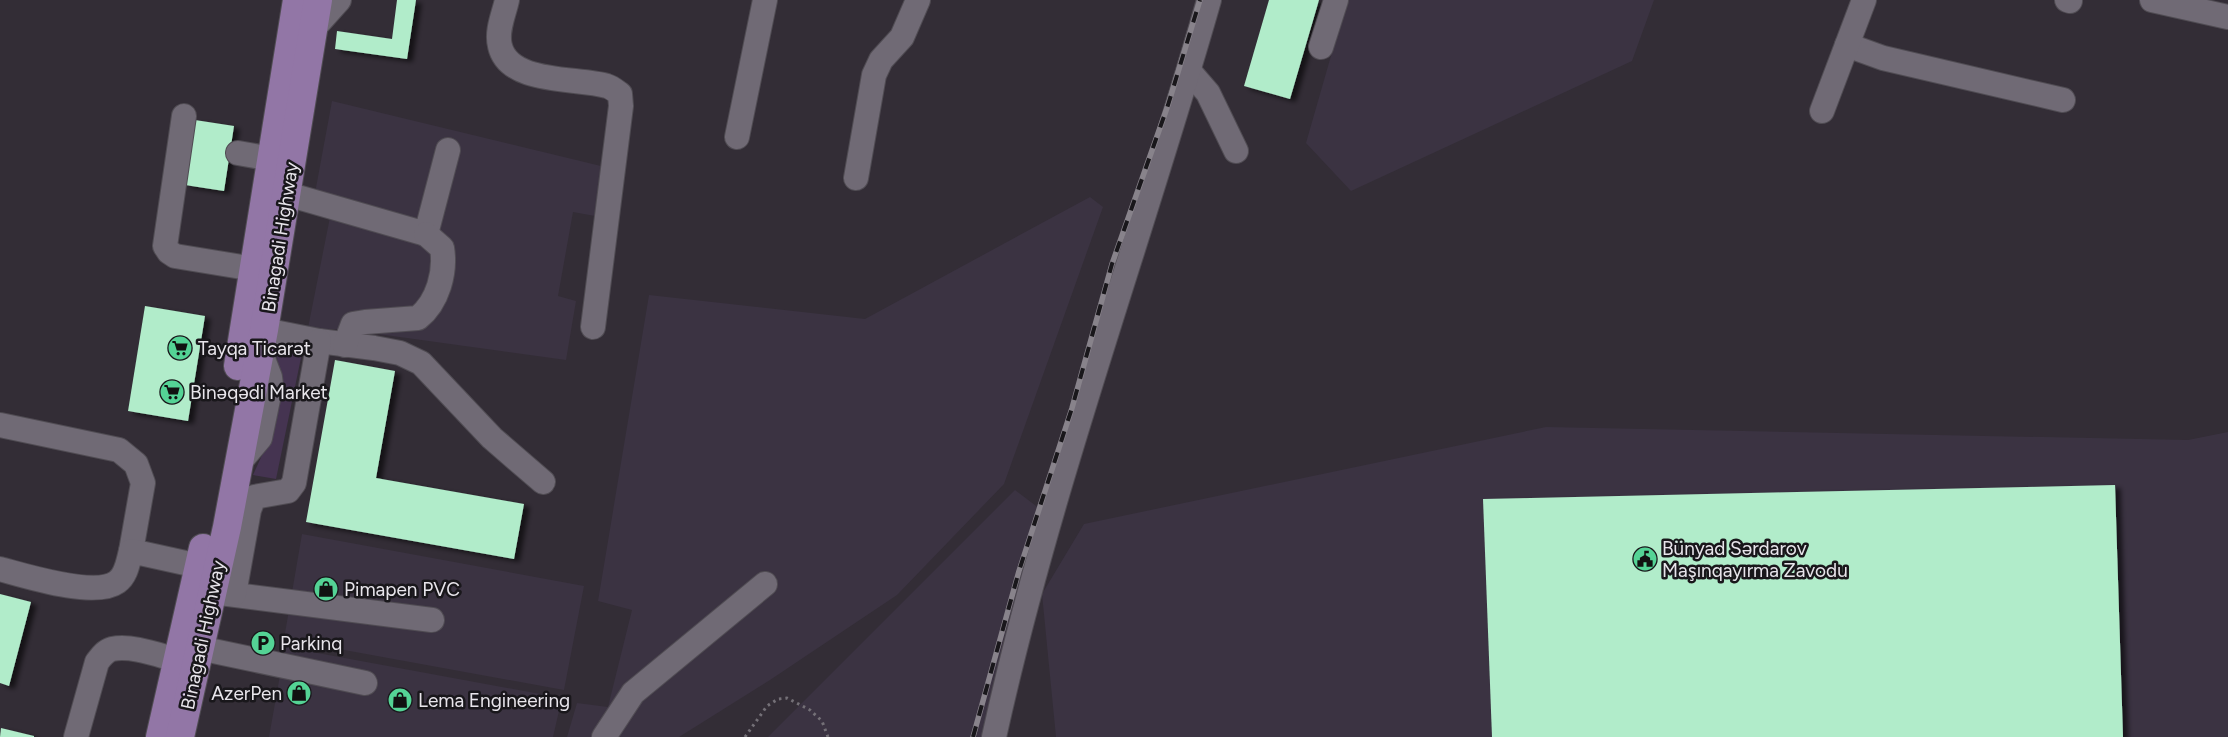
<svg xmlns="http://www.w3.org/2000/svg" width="2228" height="737" font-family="Figtree,sans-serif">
	<defs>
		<filter id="shadow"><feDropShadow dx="5.5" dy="3" stdDeviation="2.5" flood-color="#0009"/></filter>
	</defs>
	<rect width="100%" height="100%" fill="#332d36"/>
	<g fill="#3b3342">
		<path d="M 1347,0 L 1654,0 L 1632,61 L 1351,191 L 1306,143 Z"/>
		<path d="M 332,101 L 601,166 L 595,216 L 573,212 L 558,296 L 576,301 L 566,360 L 349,330 L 308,328 L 332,207 L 315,193 Z"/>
		<path d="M 1090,197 L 1103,207 L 1004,484 L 897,595 L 770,680 L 679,737 L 567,737 L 577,703 L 608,707 L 632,610 L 598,601 L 649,295 L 865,319 Z"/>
		<path d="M 1546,427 L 2188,440 L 2228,432 L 2228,737 L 1056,737 L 1042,594 L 1084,524 Z"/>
		<path d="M 1015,490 L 1044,512 L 987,737 L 768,737 Z"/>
		<path d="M 302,534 L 584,586 L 564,690 L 284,639 Z"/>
		<path d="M 285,647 L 562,698 L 553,737 L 269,737 Z"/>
	</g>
	<path fill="#453451" d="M 276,341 L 303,348 L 276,479 L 253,475 L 268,442 L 279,384 Z"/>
	<g fill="#b1ecca" filter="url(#shadow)">
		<path d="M 397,0 L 416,0 L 407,59 L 335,49 L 337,31 L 392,39 Z"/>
		<path d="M 1269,0 L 1319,0 L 1290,99 L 1244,86 Z"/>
		<path d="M 195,120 L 234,126 L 224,191 L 185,185 Z"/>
		<path d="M 145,306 L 205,316 L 188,421 L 128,411 Z"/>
		<path d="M 335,360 L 395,371 L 376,478 L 524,504 L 514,559 L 306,522 Z"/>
		<path d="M 2115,485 L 2123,737 L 1492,737 L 1483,499 Z"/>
		<path d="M 0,594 L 31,602 L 9,686 L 0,683 Z"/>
		<path d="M 1,728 L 34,736 L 34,737 L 0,737 Z"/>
	</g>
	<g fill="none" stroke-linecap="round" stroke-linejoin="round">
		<defs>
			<g id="minor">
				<path d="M 507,0 C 504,14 496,31 500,46 C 509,85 578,77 607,86 C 611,87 616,91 620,94 L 621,106 L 593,327"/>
				<path d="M 2067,0 L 2070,1"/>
				<path d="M 2152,0 L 2228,17"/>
				<path d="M 313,29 L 339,0"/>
				<path d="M 1847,45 L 1883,58 L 2063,100"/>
				<path d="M 1321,47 L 1336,0"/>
				<path d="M 1189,71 L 1208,93 L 1236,151"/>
				<path d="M 1822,111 L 1864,0"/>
				<path d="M 184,116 L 165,246 L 169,252 L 175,256 L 254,269"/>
				<path d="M 737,137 L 765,0"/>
				<path d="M 238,153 L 272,159"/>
				<path d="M 856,178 L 874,75 L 881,60 L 902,37 L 918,0"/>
				<path d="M 287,194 L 426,234 L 448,150"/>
				<path d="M 264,330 L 319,341 L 374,348 L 400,353 L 421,363 L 492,438 L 543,482"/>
				<path d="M 345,345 L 353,324 L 365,322 L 418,318 C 438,302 446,272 442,248 L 426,234"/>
				<path d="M 0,425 L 119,450 L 136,464 L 143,483 L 131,551"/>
				<path d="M 239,463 L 260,438 L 271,385 L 270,377 L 260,351"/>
				<path d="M 0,569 C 26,576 95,598 117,582 C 127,575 128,561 131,551 L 199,566"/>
				<path d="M 220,593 L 432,620"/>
				<path d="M 234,594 L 249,510 L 254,497 L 288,491 L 294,483 L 319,341"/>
				<path d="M 199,648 L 365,683"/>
				<path d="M 76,737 L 97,662 C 101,657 105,651 112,649 C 132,645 158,655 177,660"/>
				<path d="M 604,737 L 633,693 L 765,584"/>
				<path d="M 994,737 C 1049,487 1139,246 1209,0"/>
			</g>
			<g id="major">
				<path d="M 238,366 L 297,0"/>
				<path d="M 160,737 L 203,548"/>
				<path d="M 180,737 L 227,527 L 264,330 L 318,0"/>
			</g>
		</defs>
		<use href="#minor" stroke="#504c53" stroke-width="26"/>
		<use href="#major" stroke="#504c53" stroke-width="30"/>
		<path stroke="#747077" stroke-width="3" stroke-dasharray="2.5 4" stroke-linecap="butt" d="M 745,737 L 767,706 L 778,699 L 787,698 L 810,710 L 822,721 L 828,737"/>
		<use href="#minor" stroke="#706a75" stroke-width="24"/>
		<use href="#major" stroke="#9276a6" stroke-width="28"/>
		<defs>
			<path id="rail" d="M 973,737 L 1019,571 L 1072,408 L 1112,264 L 1168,105 L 1200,0"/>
		</defs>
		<use href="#rail" stroke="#88838b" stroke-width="5.5"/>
		<use href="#rail" stroke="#19171b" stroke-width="4" stroke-dasharray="11" stroke-linecap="butt"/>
	</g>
	<defs>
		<symbol id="supermarket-disc" viewBox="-11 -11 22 22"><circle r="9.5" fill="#54d395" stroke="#19171b"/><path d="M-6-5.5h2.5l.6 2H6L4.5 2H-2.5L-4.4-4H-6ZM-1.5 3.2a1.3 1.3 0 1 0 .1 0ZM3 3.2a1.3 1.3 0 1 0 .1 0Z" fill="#111"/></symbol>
		<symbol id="civic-disc" viewBox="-11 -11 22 22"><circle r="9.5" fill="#54d395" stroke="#19171b"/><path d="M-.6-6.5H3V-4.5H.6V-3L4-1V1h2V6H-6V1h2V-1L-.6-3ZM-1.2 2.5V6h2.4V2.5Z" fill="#111"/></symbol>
		<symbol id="shop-disc" viewBox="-11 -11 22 22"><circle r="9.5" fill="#54d395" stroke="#19171b"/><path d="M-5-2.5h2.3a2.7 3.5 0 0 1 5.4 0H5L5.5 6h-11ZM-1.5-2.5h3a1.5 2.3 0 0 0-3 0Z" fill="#111"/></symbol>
		<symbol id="parking-disc" viewBox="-11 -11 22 22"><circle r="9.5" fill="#54d395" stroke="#19171b"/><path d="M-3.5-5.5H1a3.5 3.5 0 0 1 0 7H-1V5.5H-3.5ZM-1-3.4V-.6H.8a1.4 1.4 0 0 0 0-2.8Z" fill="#111"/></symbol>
	</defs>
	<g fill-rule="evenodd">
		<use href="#supermarket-disc" x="166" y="334" width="28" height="28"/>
		<use href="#supermarket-disc" x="158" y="378" width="28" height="28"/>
		<use href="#civic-disc" x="1631" y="545" width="28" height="28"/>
		<use href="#shop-disc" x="312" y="575" width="28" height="28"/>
		<use href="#parking-disc" x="249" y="629" width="28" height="28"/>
		<use href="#shop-disc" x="285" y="679" width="28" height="28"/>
		<use href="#shop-disc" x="386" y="686" width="28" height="28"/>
	</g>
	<g text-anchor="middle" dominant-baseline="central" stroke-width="5" stroke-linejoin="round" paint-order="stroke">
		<g font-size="19" fill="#e8e5eb" stroke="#19171b">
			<text transform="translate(280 237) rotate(-81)">Binagadi Highway</text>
			<text transform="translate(203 635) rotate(-78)">Binagadi Highway</text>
		</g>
		<g font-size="19" fill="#e8e5eb" stroke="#19171b" text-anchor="start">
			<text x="198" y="348">Tayqa Ticarət</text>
			<text x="190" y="392">Binəqədi Market</text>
			<text x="1662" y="548">Bünyad Sərdarov<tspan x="1662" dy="22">Maşınqayırma Zavodu</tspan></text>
			<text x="344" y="589">Pimapen PVC</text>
			<text x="280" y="643">Parkinq</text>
			<text x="282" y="693" text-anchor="end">AzerPen</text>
			<text x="418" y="700">Lema Engineering</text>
		</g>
	</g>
</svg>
